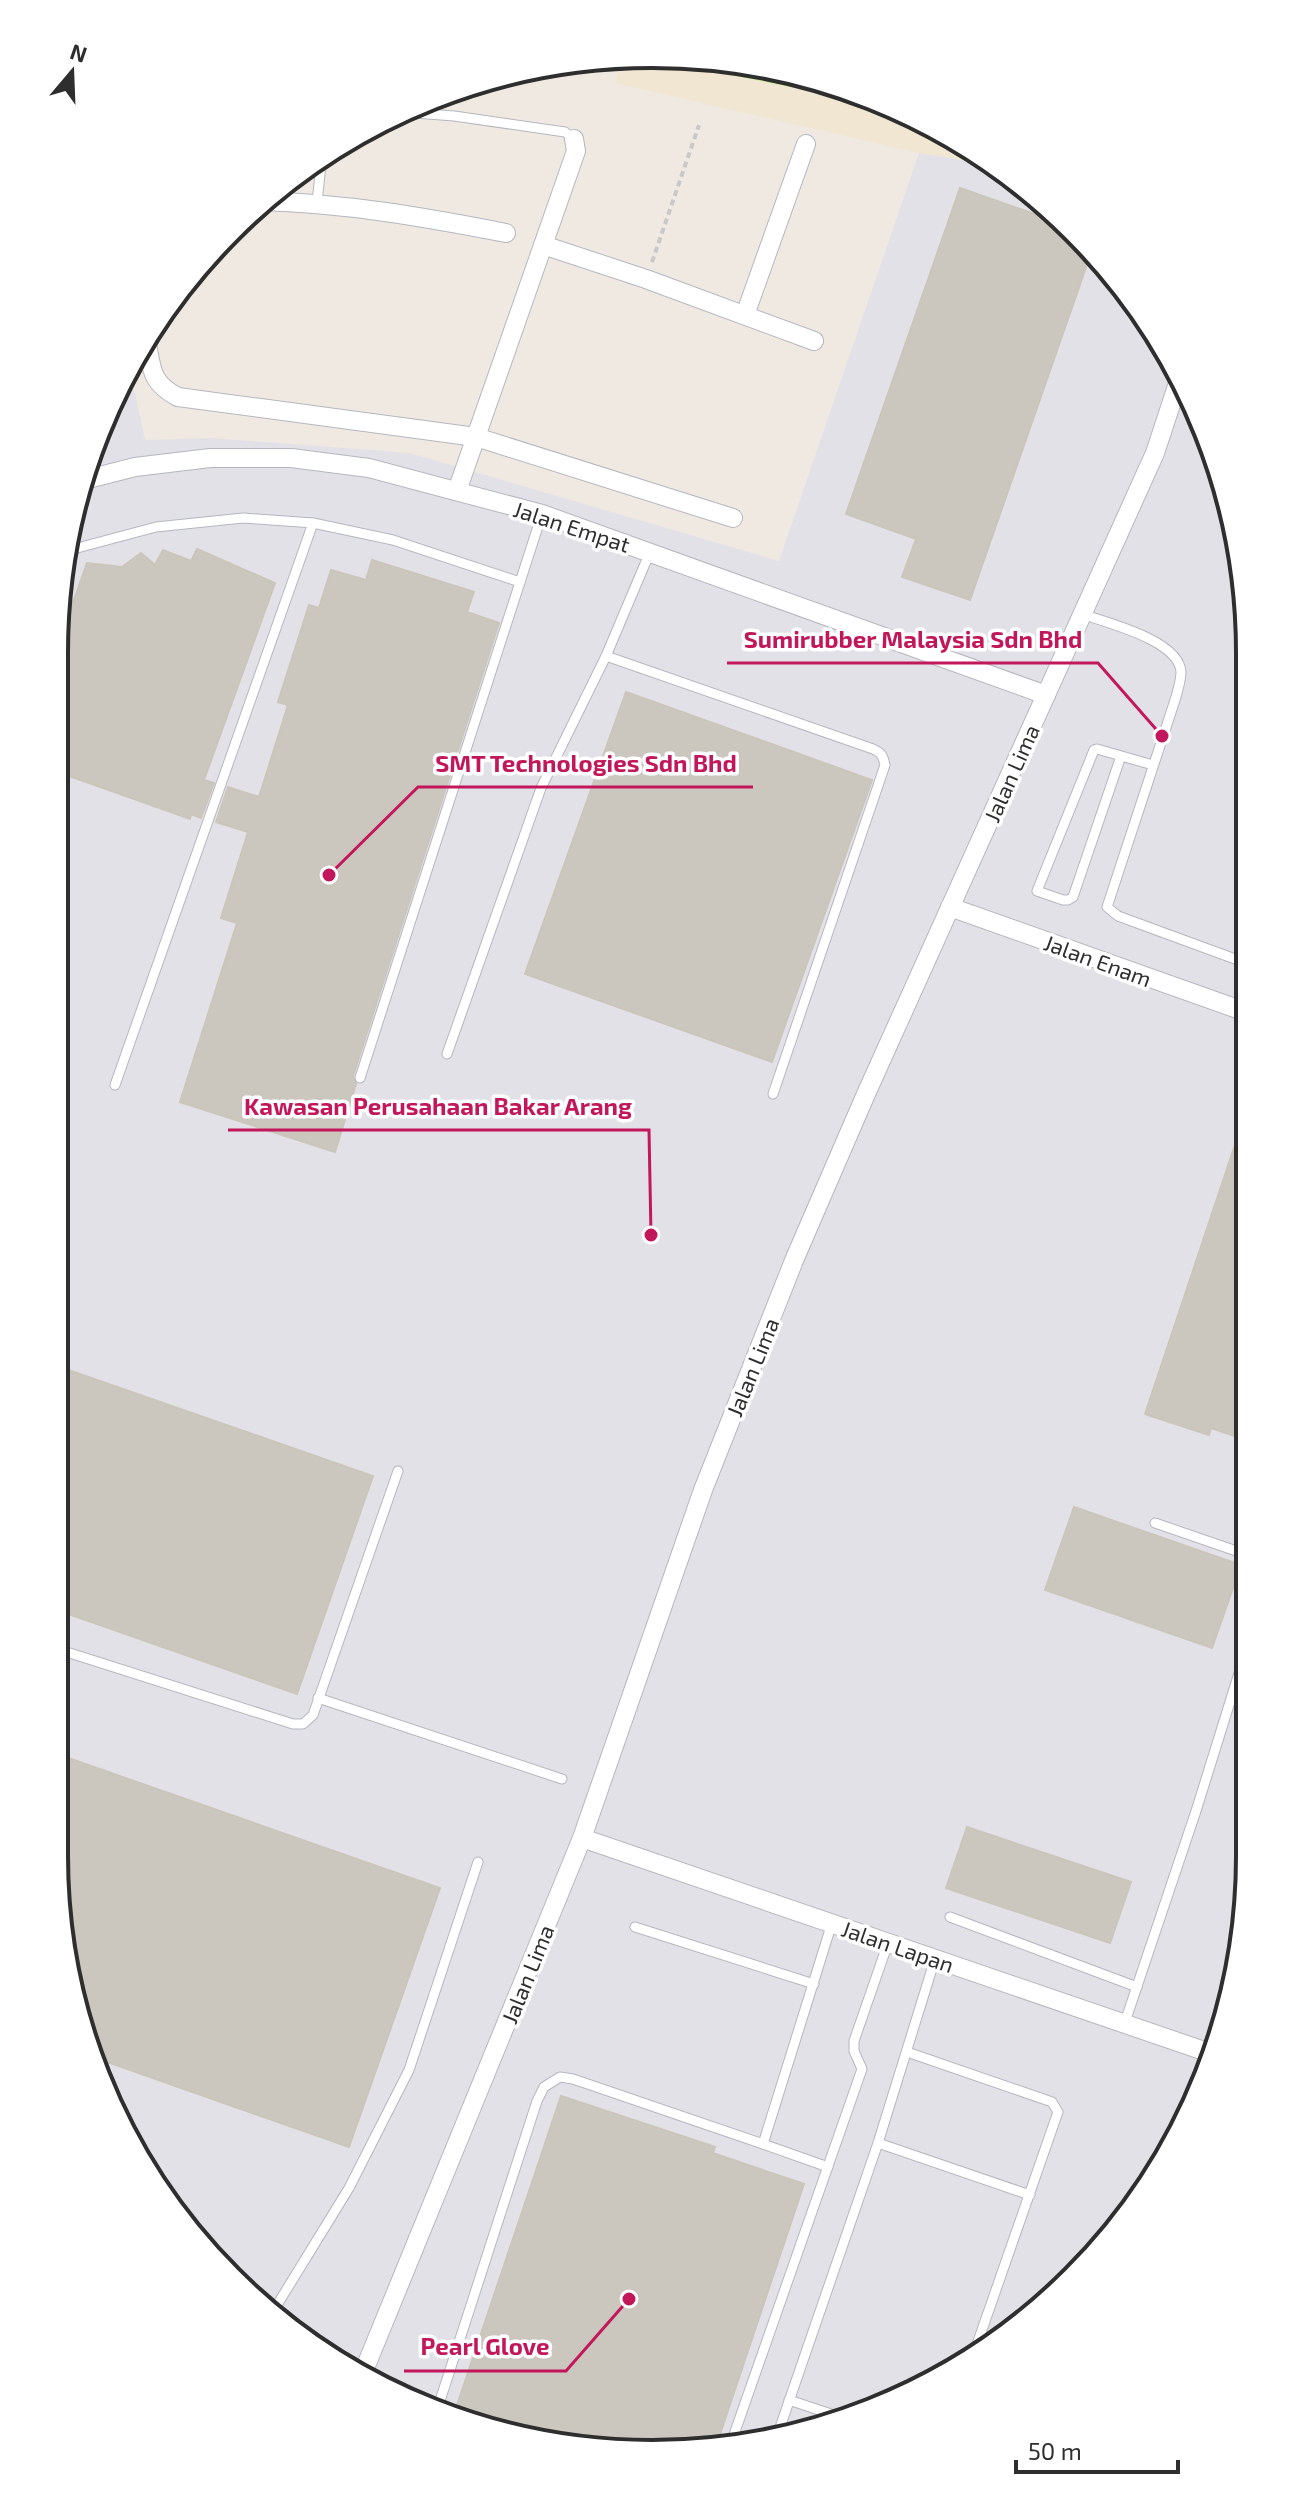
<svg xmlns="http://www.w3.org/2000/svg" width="1304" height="2508" font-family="'Exo 2',sans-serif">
	<rect width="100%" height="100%" fill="#efe9e1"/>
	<path fill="#e3e1e8" d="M 919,153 L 989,164 L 1047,203 L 1149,319 L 1205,424 L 1245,573 L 1249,1895 L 1229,2011 L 1188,2121 L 1075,2279 L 916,2393 L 806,2434 L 692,2453 L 498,2434 L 320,2353 L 178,2220 L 86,2049 L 54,1856 L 55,613 L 74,498 L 116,387 L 129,365 L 145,440 L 211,438 L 410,453 L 779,561 Z"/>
	<path fill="#f0e6d1" d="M 692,55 L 807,75 L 917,116 L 989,164 L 919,153 L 615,83 L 622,58 Z"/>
	<path fill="#c9ec9a" d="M 692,55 L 807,75 L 902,110 L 643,57 Z"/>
	<g fill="#cbc7bf" stroke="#cbc5ba" stroke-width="2">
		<path d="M 960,188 L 1066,225 L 1091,253 L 970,600 L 902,577 L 916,539 L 846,514 Z"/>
		<path d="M 197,549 L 275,583 L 204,780 L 214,783 L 201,818 L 191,814 L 190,819 L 55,771 L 55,654 L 87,563 L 122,567 L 141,553 L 155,565 L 163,550 L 191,561 Z"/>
		<path d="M 372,560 L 474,592 L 467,612 L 499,623 L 353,1076 L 356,1084 L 335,1152 L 180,1102 L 237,923 L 221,918 L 248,832 L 216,822 L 228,787 L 259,797 L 288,705 L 278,702 L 309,605 L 319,608 L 331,570 L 366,580 Z"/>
		<path d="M 626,692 L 872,780 L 772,1062 L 525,974 Z"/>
		<path d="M 1243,1121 L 1246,1121 L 1247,1440 L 1211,1428 L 1209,1435 L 1145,1414 Z"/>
		<path d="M 54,1365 L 373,1476 L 297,1694 L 54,1609 Z"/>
		<path d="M 1074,1507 L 1241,1565 L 1212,1648 L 1045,1590 Z"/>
		<path d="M 54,1753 L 440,1888 L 349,2147 L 90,2056 L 86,2049 L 54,1856 Z"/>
		<path d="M 967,1827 L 1131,1882 L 1110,1943 L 946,1888 Z"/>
		<path d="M 561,2096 L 715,2147 L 713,2153 L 804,2184 L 715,2449 L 692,2453 L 498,2434 L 454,2414 Z"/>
	</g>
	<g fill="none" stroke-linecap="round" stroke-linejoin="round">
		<defs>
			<g id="service">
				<path d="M 402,112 L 454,116 L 565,132 L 574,139"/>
				<path d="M 317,202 L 322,156"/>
				<path d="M 66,551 L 156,527 L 243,518 L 313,523 L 393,540 L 520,582"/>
				<path d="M 1082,614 C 1107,623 1179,640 1181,672 C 1181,680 1178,689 1176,697 L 1107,907 L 1118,916 L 1246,963"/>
				<path d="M 606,656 L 873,749 C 882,753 883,756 885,765 L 773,1094"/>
				<path d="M 1121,756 L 1073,897 L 1068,900 L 1063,900 L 1037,891 L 1094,750 L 1097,749 L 1153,765"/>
				<path d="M 447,1054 L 541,788 L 606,656 L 650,552"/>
				<path d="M 360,1078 L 542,514"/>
				<path d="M 115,1085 L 313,523"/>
				<path d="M 1155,1523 L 1248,1555"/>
				<path d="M 54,1648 L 293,1724 L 303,1724 L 313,1715 L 398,1471"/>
				<path d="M 318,1698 L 562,1779"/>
				<path d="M 950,1917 L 1137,1987"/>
				<path d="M 635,1927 L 814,1984"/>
				<path d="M 1125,2022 L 1196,1811 L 1248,1644"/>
				<path d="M 907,2052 L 1052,2102 L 1058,2112 L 975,2350"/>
				<path d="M 878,2143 L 1030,2195"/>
				<path d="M 763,2144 L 828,2167"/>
				<path d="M 274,2310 L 349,2188 L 409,2070 L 478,1862"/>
				<path d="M 789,2400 L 846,2419"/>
				<path d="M 438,2407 L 537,2101 L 544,2087 L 560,2077 L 573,2079 L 763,2144 L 832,1923"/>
				<path d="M 776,2439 L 878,2143 L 935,1959"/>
				<path d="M 730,2446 L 862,2069 L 854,2051 L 854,2041 L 888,1943"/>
			</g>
			<g id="minor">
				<path d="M 260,201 C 343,203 424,217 506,233"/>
				<path d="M 543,245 L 646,279 L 814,341"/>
				<path d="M 745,315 L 806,144"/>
				<path d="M 146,339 C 152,367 149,382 178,397 L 476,437 L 733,518"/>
				<path d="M 80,481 L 135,467 L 210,458 L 291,458 L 369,468 L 542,514 L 1046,695"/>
				<path d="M 457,491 L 576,151 L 574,139"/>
				<path d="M 950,907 L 1246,1012"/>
				<path d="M 582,1838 L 1213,2054"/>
				<path d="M 363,2373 L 582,1838 L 703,1490 L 795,1258 L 866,1094 L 1155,453 L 1180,377"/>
			</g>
		</defs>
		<use href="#service" stroke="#b4b7c1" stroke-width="11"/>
		<use href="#minor" stroke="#b4b7c1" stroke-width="20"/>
		<path stroke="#c9c9c9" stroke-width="4" stroke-dasharray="6 4" stroke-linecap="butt" d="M 652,262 L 699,125"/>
		<use href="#service" stroke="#fff" stroke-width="9"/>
		<use href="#minor" stroke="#fff" stroke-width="18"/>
	</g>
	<g text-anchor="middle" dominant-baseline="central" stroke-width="7" stroke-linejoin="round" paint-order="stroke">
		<g font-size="22" fill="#2e2e2e" stroke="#fff">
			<text transform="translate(572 526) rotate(18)">Jalan Empat</text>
			<text transform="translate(1011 773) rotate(-66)">Jalan Lima</text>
			<text transform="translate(1098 960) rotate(20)">Jalan Enam</text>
			<text transform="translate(752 1367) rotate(-68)">Jalan Lima</text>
			<text transform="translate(898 1946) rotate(19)">Jalan Lapan</text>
			<text transform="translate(527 1974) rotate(-68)">Jalan Lima</text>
		</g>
	</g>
	<path d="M0 0H1304V2508H0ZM652 68H652A584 584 0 0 1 1236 652V1856A584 584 0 0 1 652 2440H652A584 584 0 0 1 68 1856V652A584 584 0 0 1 652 68Z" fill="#fff" fill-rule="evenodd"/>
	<path fill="none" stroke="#2e2e2e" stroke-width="4" d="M652 68H652A584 584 0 0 1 1236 652V1856A584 584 0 0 1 652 2440H652A584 584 0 0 1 68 1856V652A584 584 0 0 1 652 68Z"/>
	<path fill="none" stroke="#c2185b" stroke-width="3" d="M1162 736L1098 663H727M329 875L418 787H753M651 1235L649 1130H228M629 2299L566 2371H404"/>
	<g fill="#c2185b" stroke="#fff" stroke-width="3">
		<circle cx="1162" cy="736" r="8"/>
		<circle cx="329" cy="875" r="8"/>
		<circle cx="651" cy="1235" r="8"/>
		<circle cx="629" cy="2299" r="8"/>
	</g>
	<g font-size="24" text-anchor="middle" font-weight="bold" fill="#c2185b" stroke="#fff" stroke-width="7" stroke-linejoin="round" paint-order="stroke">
		<text x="913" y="648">Sumirubber Malaysia Sdn Bhd</text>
		<text x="586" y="772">SMT Technologies Sdn Bhd</text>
		<text x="438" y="1115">Kawasan Perusahaan Bakar Arang</text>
		<text x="485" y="2355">Pearl Glove</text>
	</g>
	<g transform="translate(72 72) rotate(19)" stroke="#ffffff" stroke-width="6" paint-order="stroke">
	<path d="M0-6L14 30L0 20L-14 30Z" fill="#2e2e2e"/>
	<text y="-12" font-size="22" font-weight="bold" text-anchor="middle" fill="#2e2e2e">N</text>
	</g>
	<path d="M1016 2460v12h162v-12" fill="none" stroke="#2e2e2e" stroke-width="4"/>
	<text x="1028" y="2460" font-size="24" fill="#2e2e2e" stroke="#ffffff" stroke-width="6" paint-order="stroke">50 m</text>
</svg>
